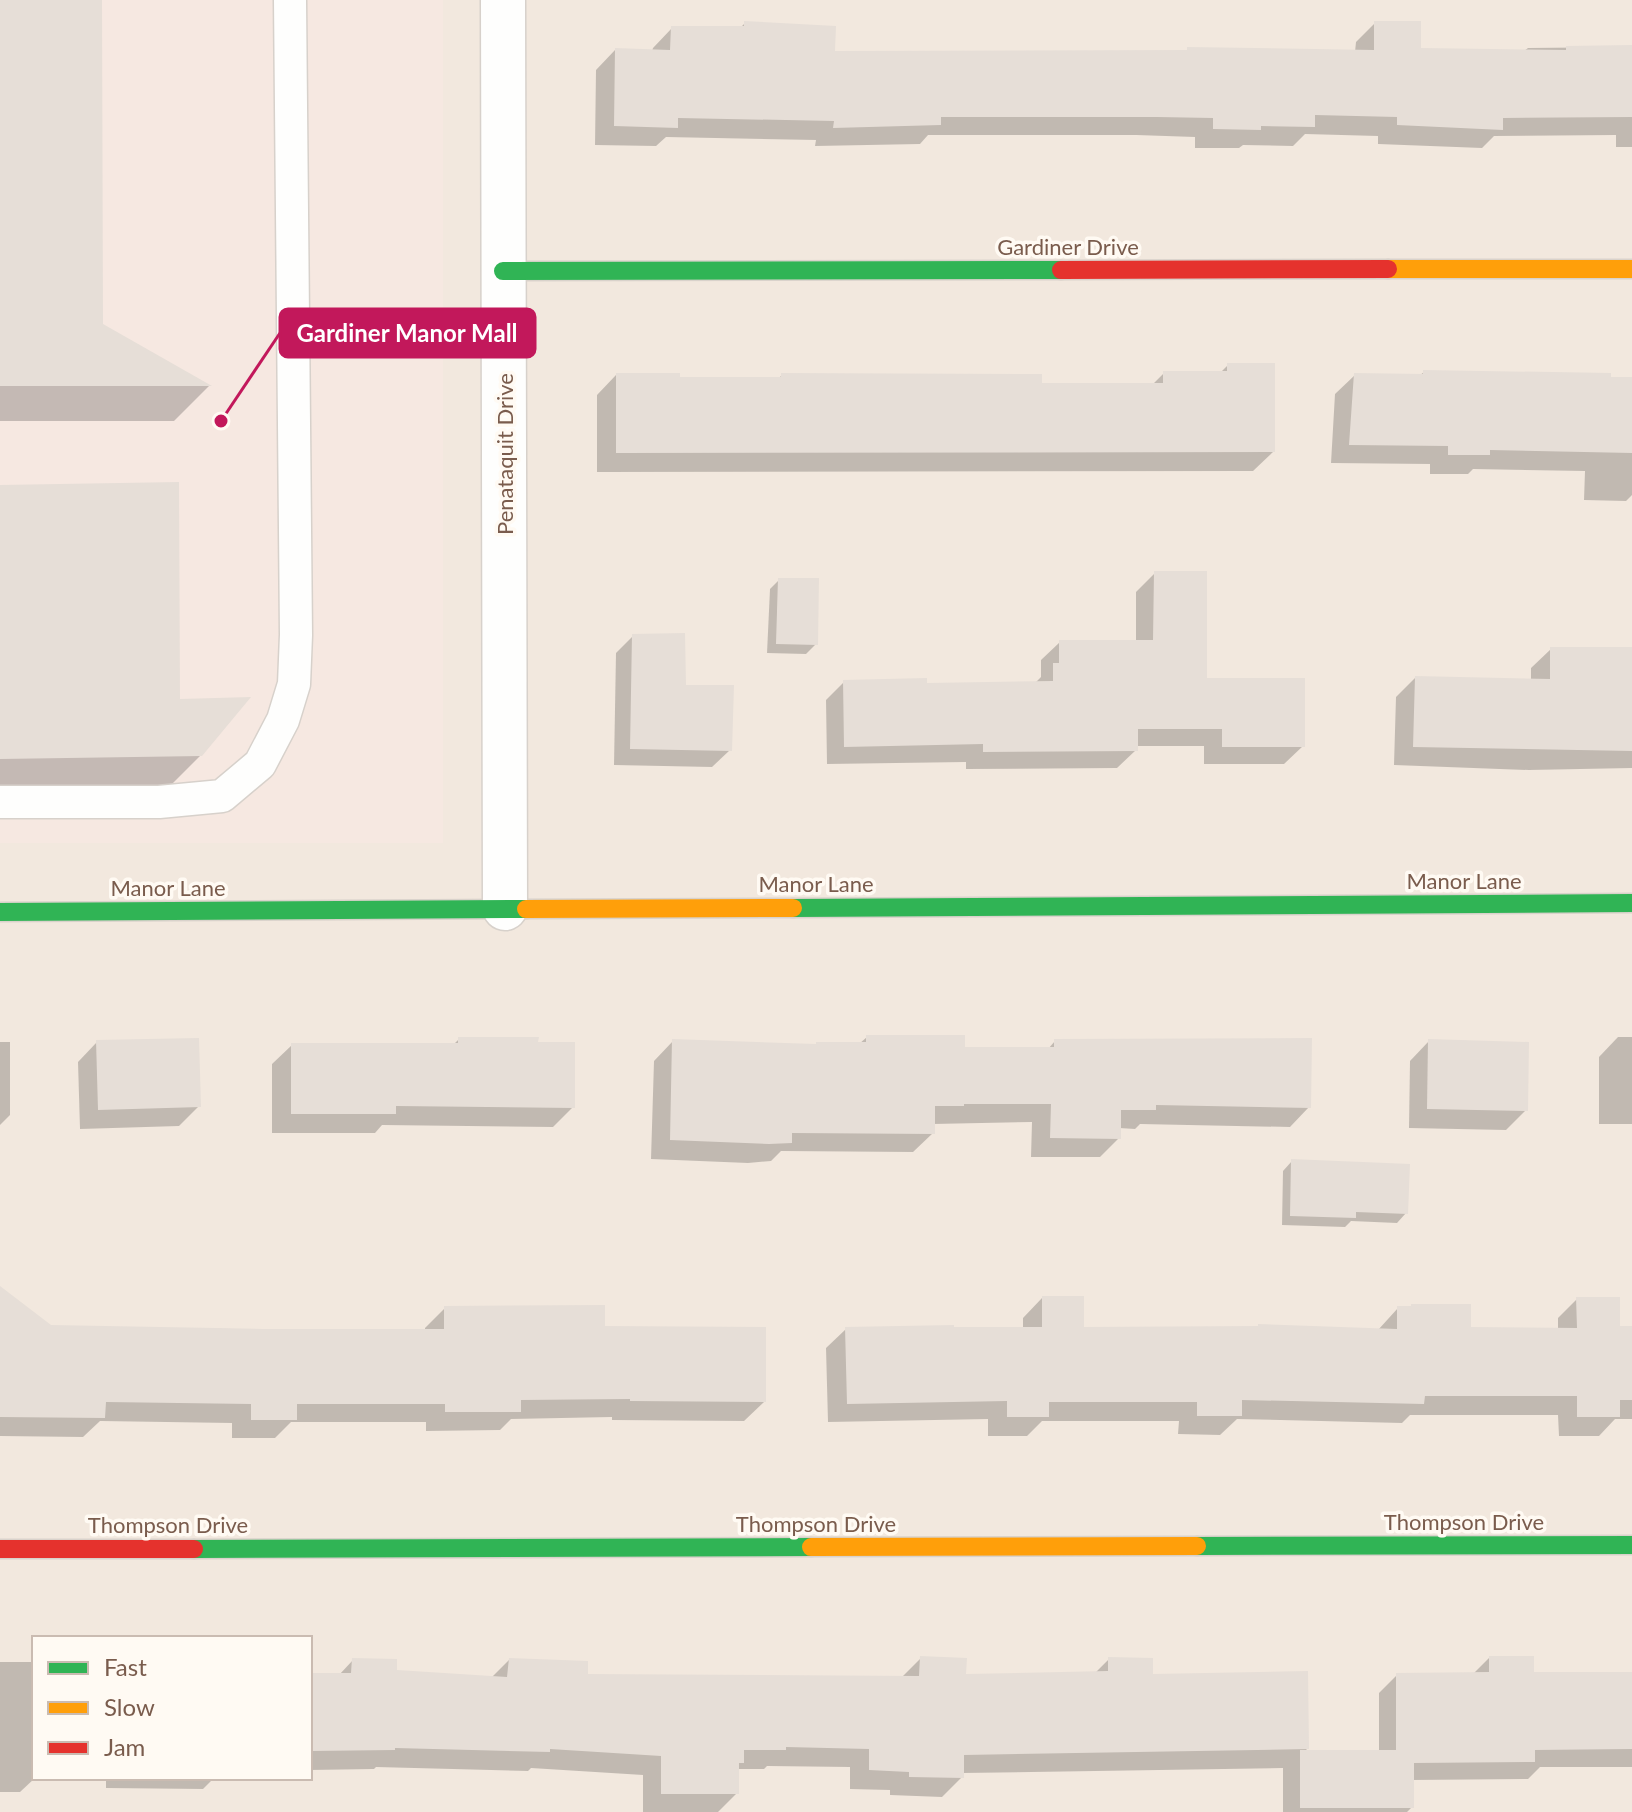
<svg xmlns="http://www.w3.org/2000/svg" width="1632" height="1812" font-family="Lato,sans-serif">
	<rect width="100%" height="100%" fill="#f9f5f0"/>
	<path fill="#f2e8de" fill-rule="evenodd" d="M 443,0 L 1632,0 L 1632,1812 L 0,1812 L 0,843 L 443,842 ZM 34,1638 L 310,1638 L 310,1778 L 34,1778 Z"/>
	<rect fill="#f6e8e1" x="0" y="0" width="443" height="843"/>
	<g fill="#0003">
		<path d="M 0,0 L 100,0 L 101,325 L 209,386 L 174,421 L 0,421 Z"/>
		<path d="M 745,23 L 833,53 L 1185,52 L 1188,49 L 1355,52 L 1356,42 L 1375,23 L 1419,50 L 1524,51 L 1528,48 L 1632,47 L 1632,147 L 1616,147 L 1616,135 L 1494,136 L 1482,148 L 1378,144 L 1378,136 L 1305,134 L 1293,146 L 1243,145 L 1239,148 L 1195,148 L 1195,137 L 1136,135 L 928,135 L 920,144 L 815,146 L 816,140 L 666,137 L 656,146 L 595,145 L 596,70 L 615,50 L 652,51 L 653,48 L 672,28 L 740,28 Z"/>
		<path d="M 1228,365 L 1273,452 L 1253,471 L 597,472 L 597,395 L 616,375 L 678,379 L 778,379 L 782,375 L 1040,385 L 1152,385 L 1164,373 L 1220,373 Z"/>
		<path d="M 1424,372 L 1632,379 L 1632,495 L 1626,501 L 1584,500 L 1585,471 L 1473,469 L 1468,474 L 1430,474 L 1430,464 L 1331,463 L 1335,394 L 1355,375 L 1419,376 Z"/>
		<path d="M 0,487 L 178,701 L 201,755 L 164,792 L 0,794 Z"/>
		<path d="M 1155,573 L 1205,680 L 1303,746 L 1284,764 L 1204,764 L 1204,746 L 1136,746 L 1136,750 L 1117,768 L 966,769 L 966,762 L 827,764 L 826,700 L 844,682 L 925,685 L 1035,683 L 1041,677 L 1041,660 L 1060,642 L 1136,642 L 1136,592 Z"/>
		<path d="M 779,580 L 816,644 L 806,654 L 767,653 L 770,589 Z"/>
		<path d="M 633,636 L 685,687 L 730,750 L 712,767 L 614,765 L 616,653 Z"/>
		<path d="M 1551,649 L 1632,649 L 1632,768 L 1529,770 L 1394,765 L 1396,697 L 1415,678 L 1531,681 L 1531,668 Z"/>
		<path d="M 867,1037 L 963,1049 L 1048,1049 L 1055,1041 L 1309,1107 L 1290,1127 L 1140,1124 L 1135,1129 L 1119,1128 L 1119,1138 L 1100,1157 L 1031,1157 L 1032,1122 L 933,1124 L 933,1133 L 913,1152 L 781,1151 L 771,1161 L 748,1163 L 651,1159 L 654,1061 L 673,1041 L 814,1046 L 859,1044 Z"/>
		<path d="M 1618,1037 L 1632,1037 L 1632,1124 L 1599,1124 L 1599,1057 Z"/>
		<path d="M 459,1039 L 573,1107 L 553,1127 L 382,1125 L 375,1133 L 272,1133 L 272,1064 L 292,1045 L 453,1045 Z"/>
		<path d="M 1429,1041 L 1526,1110 L 1506,1130 L 1409,1128 L 1410,1061 Z"/>
		<path d="M 0,1042 L 10,1042 L 10,1115 L 0,1125 Z"/>
		<path d="M 97,1042 L 199,1106 L 179,1126 L 80,1129 L 78,1062 Z"/>
		<path d="M 1292,1161 L 1406,1213 L 1397,1223 L 1351,1221 L 1345,1227 L 1282,1225 L 1283,1171 Z"/>
		<path d="M 1042,1298 L 1082,1329 L 1378,1330 L 1398,1308 L 1469,1329 L 1558,1330 L 1558,1318 L 1577,1299 L 1618,1328 L 1632,1328 L 1632,1419 L 1615,1419 L 1599,1436 L 1559,1436 L 1558,1415 L 1410,1415 L 1402,1423 L 1237,1419 L 1220,1435 L 1178,1434 L 1179,1421 L 1042,1421 L 1027,1436 L 988,1436 L 988,1419 L 828,1422 L 826,1348 L 846,1329 L 1023,1329 L 1023,1318 Z"/>
		<path d="M 0,1305 L 50,1327 L 425,1331 L 425,1328 L 445,1308 L 603,1328 L 764,1402 L 744,1421 L 612,1420 L 612,1417 L 511,1419 L 500,1430 L 426,1431 L 426,1422 L 291,1422 L 275,1438 L 232,1438 L 232,1423 L 100,1421 L 83,1437 L 0,1436 Z"/>
		<path d="M 921,1658 L 964,1676 L 1095,1673 L 1109,1659 L 1307,1749 L 1304,1752 L 1379,1752 L 1379,1693 L 1397,1675 L 1473,1674 L 1489,1658 L 1532,1674 L 1632,1674 L 1632,1767 L 1540,1767 L 1528,1779 L 1412,1780 L 1412,1807 L 1407,1812 L 1283,1812 L 1283,1768 L 962,1773 L 962,1777 L 942,1797 L 890,1795 L 890,1790 L 850,1789 L 850,1767 L 767,1766 L 764,1769 L 737,1769 L 737,1793 L 718,1812 L 643,1812 L 643,1775 L 531,1768 L 528,1771 L 376,1767 L 374,1769 L 310,1770 L 310,1675 L 339,1675 L 353,1660 L 395,1671 L 491,1678 L 509,1660 L 585,1676 L 901,1678 Z"/>
		<path d="M 0,1662 L 34,1662 L 35,1778 L 20,1792 L 0,1792 Z"/>
		<path d="M 106,1778 L 214,1778 L 203,1789 L 106,1788 Z"/>
	</g>
	<g fill="#e6ded7">
		<path d="M 0,0 L 102,0 L 103,324 L 212,386 L 0,386 Z"/>
		<path d="M 744,21 L 836,26 L 835,51 L 1187,50 L 1187,47 L 1374,50 L 1374,21 L 1421,21 L 1421,48 L 1566,50 L 1566,46 L 1632,45 L 1632,117 L 1503,118 L 1503,130 L 1397,125 L 1397,117 L 1315,115 L 1315,127 L 1261,126 L 1261,130 L 1213,129 L 1213,118 L 1157,117 L 941,117 L 941,125 L 833,128 L 834,121 L 678,118 L 678,128 L 614,126 L 615,48 L 670,50 L 671,26 L 744,26 Z"/>
		<path d="M 1227,363 L 1275,363 L 1275,452 L 616,453 L 616,373 L 680,373 L 680,377 L 781,377 L 781,373 L 1042,374 L 1042,383 L 1163,383 L 1163,371 L 1227,371 Z"/>
		<path d="M 1423,370 L 1611,373 L 1611,377 L 1632,377 L 1632,453 L 1490,450 L 1490,455 L 1448,455 L 1448,446 L 1349,445 L 1354,373 L 1423,374 Z"/>
		<path d="M 179,482 L 180,699 L 251,697 L 202,756 L 0,759 L 0,485 Z"/>
		<path d="M 1154,571 L 1207,571 L 1207,678 L 1305,678 L 1305,747 L 1222,747 L 1222,729 L 1138,729 L 1138,751 L 983,752 L 983,744 L 844,747 L 843,680 L 927,678 L 927,683 L 1053,681 L 1053,663 L 1059,663 L 1059,640 L 1153,640 Z"/>
		<path d="M 778,578 L 819,578 L 818,645 L 776,644 Z"/>
		<path d="M 685,633 L 686,685 L 734,685 L 732,751 L 630,749 L 632,634 Z"/>
		<path d="M 1550,647 L 1632,647 L 1632,751 L 1413,747 L 1415,676 L 1550,679 Z"/>
		<path d="M 866,1035 L 965,1035 L 965,1047 L 1054,1047 L 1054,1039 L 1312,1038 L 1311,1108 L 1156,1105 L 1156,1110 L 1121,1110 L 1121,1139 L 1050,1138 L 1051,1104 L 964,1104 L 964,1106 L 935,1106 L 935,1134 L 792,1133 L 792,1143 L 769,1144 L 670,1140 L 672,1039 L 816,1044 L 816,1042 L 866,1042 Z"/>
		<path d="M 458,1037 L 539,1037 L 538,1042 L 575,1042 L 575,1108 L 396,1106 L 396,1114 L 291,1114 L 291,1043 L 458,1043 Z"/>
		<path d="M 199,1038 L 201,1107 L 98,1110 L 96,1040 Z"/>
		<path d="M 1428,1039 L 1529,1042 L 1528,1111 L 1427,1109 Z"/>
		<path d="M 1291,1159 L 1410,1164 L 1408,1214 L 1356,1212 L 1356,1218 L 1290,1216 Z"/>
		<path d="M 0,1286 L 51,1325 L 263,1329 L 444,1329 L 444,1306 L 605,1305 L 605,1326 L 766,1327 L 766,1402 L 630,1401 L 630,1399 L 521,1400 L 521,1412 L 445,1412 L 445,1404 L 297,1404 L 297,1420 L 251,1420 L 251,1404 L 106,1402 L 105,1418 L 0,1417 Z"/>
		<path d="M 1042,1296 L 1084,1296 L 1084,1327 L 1258,1326 L 1258,1324 L 1397,1329 L 1397,1306 L 1411,1306 L 1411,1304 L 1471,1304 L 1471,1327 L 1577,1328 L 1576,1297 L 1620,1297 L 1620,1326 L 1632,1326 L 1632,1400 L 1620,1400 L 1620,1417 L 1577,1417 L 1577,1396 L 1425,1396 L 1424,1404 L 1242,1400 L 1242,1416 L 1197,1416 L 1197,1402 L 1049,1402 L 1049,1417 L 1007,1417 L 1007,1401 L 847,1404 L 845,1327 L 954,1325 L 954,1327 L 1042,1327 Z"/>
		<path d="M 920,1656 L 967,1658 L 966,1674 L 1108,1671 L 1108,1657 L 1153,1658 L 1153,1674 L 1308,1671 L 1309,1749 L 964,1755 L 964,1778 L 909,1777 L 909,1772 L 869,1770 L 869,1749 L 786,1747 L 786,1750 L 744,1750 L 744,1763 L 739,1763 L 739,1794 L 661,1794 L 661,1756 L 550,1749 L 550,1752 L 395,1748 L 395,1750 L 310,1751 L 310,1673 L 351,1673 L 352,1658 L 397,1659 L 397,1670 L 507,1677 L 509,1658 L 588,1661 L 588,1674 L 919,1676 Z"/>
		<path d="M 1489,1656 L 1534,1656 L 1534,1672 L 1632,1672 L 1632,1749 L 1535,1750 L 1535,1762 L 1414,1763 L 1414,1808 L 1300,1808 L 1300,1750 L 1396,1750 L 1396,1673 L 1489,1672 Z"/>
	</g>
	<g fill="none" stroke-linecap="round" stroke-linejoin="round">
		<defs>
			<path id="lane" d="M 0,802 L 159,802 L 222,796 L 260,764 L 283,720 L 294,684 L 296,635 L 290,0"/>
			<path id="street" d="M 503,0 L 505,908"/>
			<g id="fast">
				<path d="M 503,271 L 1061,270"/>
				<path d="M 793,908 L 1632,903"/>
				<path d="M 0,912 L 526,909"/>
				<path d="M 1197,1546 L 1632,1545"/>
				<path d="M 194,1549 L 811,1547"/>
			</g>
			<g id="slow">
				<path d="M 1388,269 L 1632,269"/>
				<path d="M 526,909 L 793,908"/>
				<path d="M 811,1547 L 1197,1546"/>
			</g>
			<g id="jam">
				<path d="M 1061,270 L 1388,269"/>
				<path d="M 0,1549 L 194,1549"/>
			</g>
		</defs>
		<use href="#lane" stroke="#d7d1cb" stroke-width="35"/>
		<use href="#street" stroke="#d7d1cb" stroke-width="47"/>
		<use href="#fast" stroke="#d9d2cb" stroke-width="21"/>
		<use href="#slow" stroke="#d9d2cb" stroke-width="21"/>
		<use href="#jam" stroke="#d9d2cb" stroke-width="21"/>
		<use href="#lane" stroke="#fefefd" stroke-width="32"/>
		<use href="#street" stroke="#fefefd" stroke-width="44"/>
		<use href="#fast" stroke="#30b455" stroke-width="18"/>
		<use href="#slow" stroke="#ff9f0a" stroke-width="18"/>
		<use href="#jam" stroke="#e5322d" stroke-width="18"/>
	</g>
	<g text-anchor="middle" dominant-baseline="central" stroke-width="7" stroke-linejoin="round" paint-order="stroke">
		<g font-size="22" fill="#7a5c4d" stroke="#fffaf3">
			<text x="1068" y="246">Gardiner Drive</text>
			<text transform="translate(504 454) rotate(-90)">Penataquit Drive</text>
			<text x="1464" y="880">Manor Lane</text>
			<text x="816" y="883">Manor Lane</text>
			<text x="168" y="887">Manor Lane</text>
			<text x="1464" y="1521">Thompson Drive</text>
			<text x="816" y="1523">Thompson Drive</text>
			<text x="168" y="1524">Thompson Drive</text>
		</g>
	</g>
	<path fill="none" stroke="#c2185b" stroke-width="3" d="M221 421L280 333"/>
	<circle fill="#c2185b" stroke="#fffaf3" stroke-width="3" cx="221" cy="421" r="8"/>
	<rect fill="#c2185b" stroke="#c2185b" stroke-width="3" x="280" y="309" width="255" height="48" rx="8"/>
	<g font-size="24" text-anchor="middle" font-weight="bold" fill="#fff">
		<text x="407" y="342">Gardiner Manor Mall</text>
	</g>
	<rect x="32" y="1636" width="280" height="144" fill="#fffaf3" stroke="#cabbb1" stroke-width="2"/>
	<rect x="48" y="1662" width="40" height="12" fill="#30b455" stroke="#cabbb1" stroke-width="2"/>
	<text x="104" y="1676" font-size="24" fill="#7a5c4d">Fast</text>
	<rect x="48" y="1702" width="40" height="12" fill="#ff9f0a" stroke="#cabbb1" stroke-width="2"/>
	<text x="104" y="1716" font-size="24" fill="#7a5c4d">Slow</text>
	<rect x="48" y="1742" width="40" height="12" fill="#e5322d" stroke="#cabbb1" stroke-width="2"/>
	<text x="104" y="1756" font-size="24" fill="#7a5c4d">Jam</text>
</svg>
